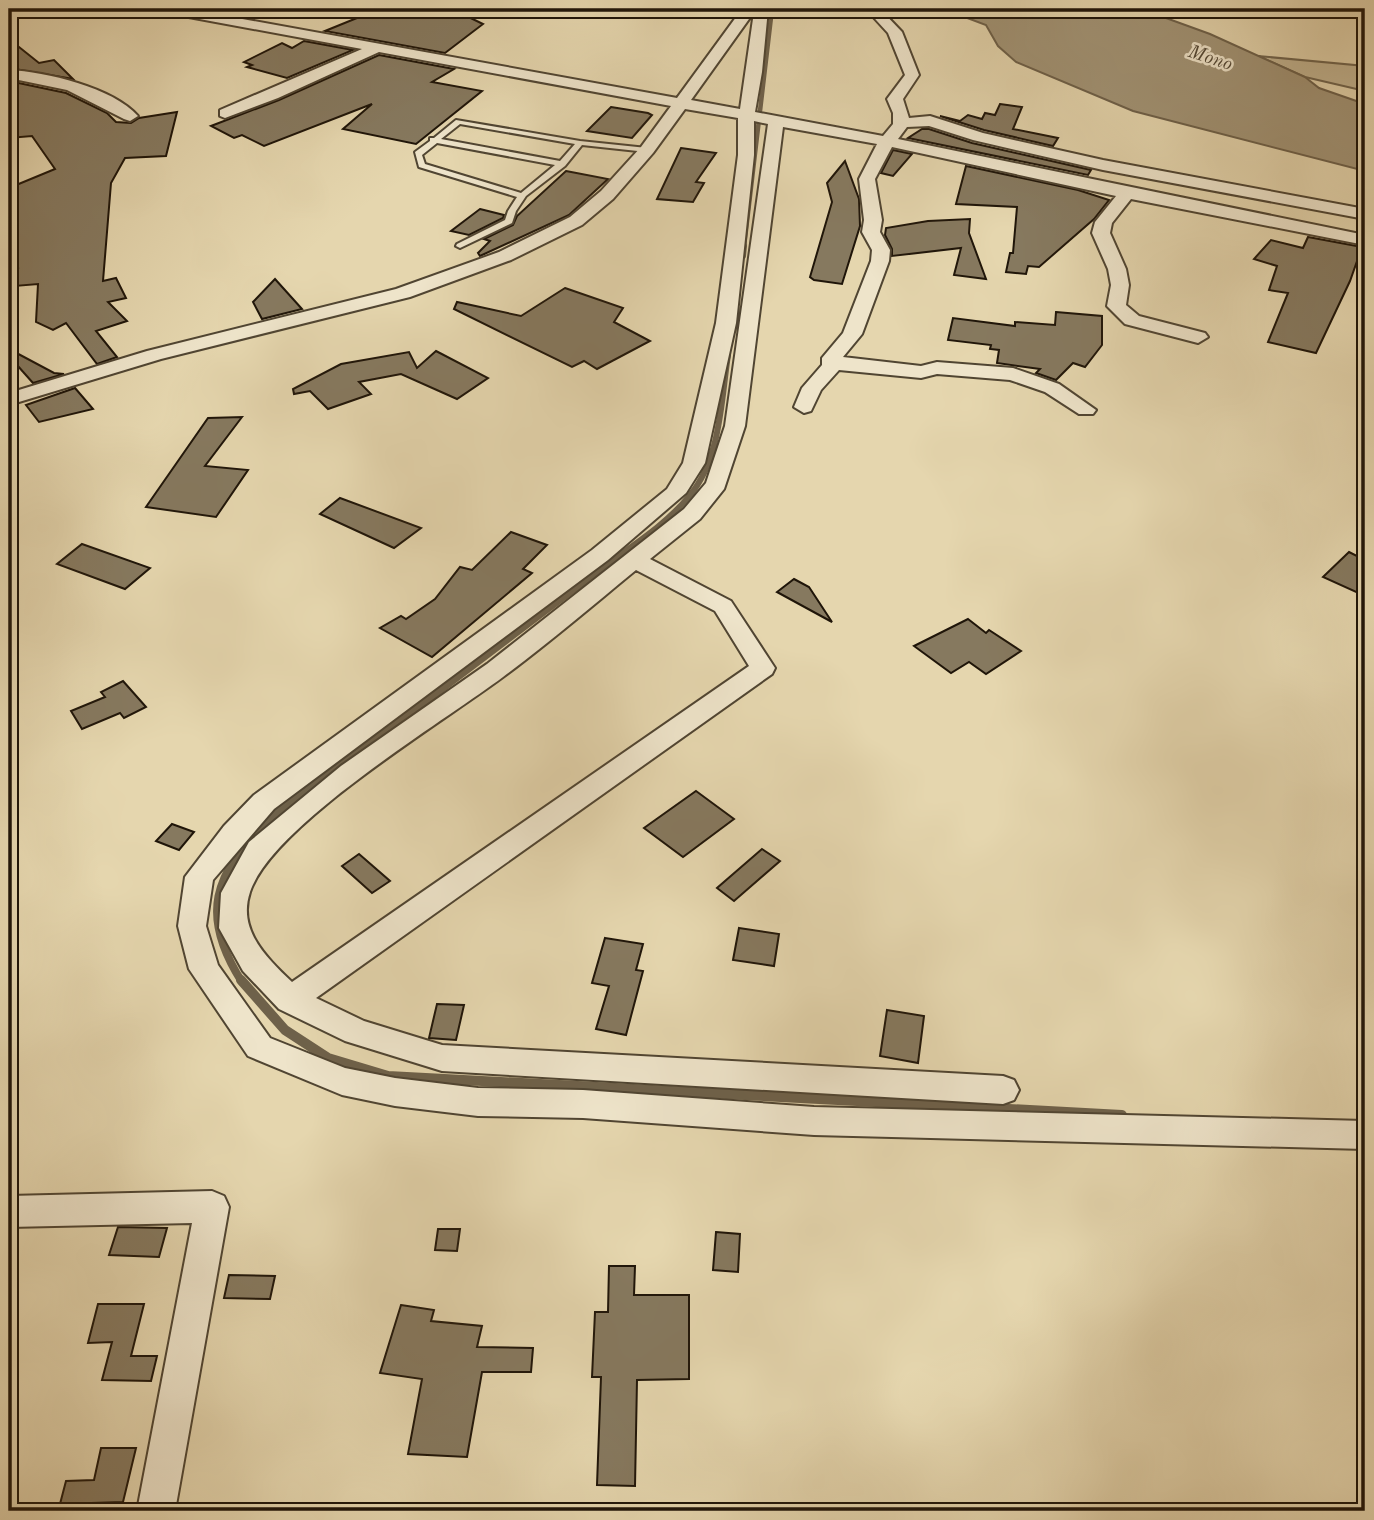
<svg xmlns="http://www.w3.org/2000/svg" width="1374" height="1520" font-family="'Old Standard TT',serif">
	<rect width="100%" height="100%" fill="#e5d6ae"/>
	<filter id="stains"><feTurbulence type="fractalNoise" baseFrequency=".00286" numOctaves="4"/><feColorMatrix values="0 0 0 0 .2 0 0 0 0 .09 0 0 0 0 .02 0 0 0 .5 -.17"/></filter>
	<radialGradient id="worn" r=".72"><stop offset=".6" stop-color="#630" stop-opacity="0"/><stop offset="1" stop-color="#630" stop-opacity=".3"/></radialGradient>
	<path fill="#c3b592" stroke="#71654e" stroke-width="2" d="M 1258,56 L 1365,66 L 1365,91 L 1305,77 Z"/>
	<path fill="#a29476" stroke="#6e614a" stroke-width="2" d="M 962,9 L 1144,10 L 1210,34 L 1305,77 L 1319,88 L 1365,104 L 1365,171 L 1133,111 L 1016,62 L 998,46 L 986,25 L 962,16 Z"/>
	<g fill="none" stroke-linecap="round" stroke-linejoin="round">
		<path stroke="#6e614a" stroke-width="4.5" d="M 744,247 L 772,9"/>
		<g stroke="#6e614a" stroke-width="6">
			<path d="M 743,256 L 744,246"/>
			<path d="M 603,567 C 633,545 667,524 690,495 C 721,458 721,400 728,355"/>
		</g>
		<path stroke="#6e614a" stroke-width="8" d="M 242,982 C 199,915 214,874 267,821 L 605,565"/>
		<path stroke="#6e614a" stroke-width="10" d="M 241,980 L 285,1030 L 328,1058 L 388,1076 L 1122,1115"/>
	</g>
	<g fill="#86795f" stroke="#1f1509" stroke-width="2">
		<path d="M 379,9 L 452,9 L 483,24 L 445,53 L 325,31 Z"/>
		<path d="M 9,39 L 39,63 L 54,60 L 73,79 L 9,68 Z"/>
		<path d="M 304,41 L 353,50 L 287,78 L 247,67 L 252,65 L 244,62 L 282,43 L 292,48 Z"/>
		<path d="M 379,55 L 454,69 L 432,82 L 482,91 L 416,144 L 343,129 L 372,104 L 264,146 L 242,135 L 234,138 L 211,126 L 279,100 Z"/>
		<path d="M 9,81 L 66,93 L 107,113 L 116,122 L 131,123 L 139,118 L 177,112 L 166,156 L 125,158 L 111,183 L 103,281 L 116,278 L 126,298 L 108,302 L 127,321 L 96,331 L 117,357 L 97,364 L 66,323 L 53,330 L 36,322 L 38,284 L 15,286 L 18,269 L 9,271 L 9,188 L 55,169 L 32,136 L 9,138 Z"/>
		<path d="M 1000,104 L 1022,107 L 1013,129 L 1058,138 L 1053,146 L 984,130 L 940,116 L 960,121 L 968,115 L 982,119 L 985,113 L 995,115 Z"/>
		<path d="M 611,107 L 648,113 L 652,115 L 632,138 L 587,131 Z"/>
		<path d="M 922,129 L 929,129 L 972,143 L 1091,170 L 1088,175 L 908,138 Z"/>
		<path d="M 681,148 L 716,153 L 696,182 L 704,183 L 693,202 L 657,199 Z"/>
		<path d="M 893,150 L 912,154 L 893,176 L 881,173 Z"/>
		<path d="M 845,161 L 859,199 L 860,226 L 842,284 L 814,280 L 810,277 L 832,202 L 827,183 Z"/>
		<path d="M 966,166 L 1078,190 L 1109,200 L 1094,219 L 1039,267 L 1028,266 L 1026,274 L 1006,272 L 1010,253 L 1013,253 L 1017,207 L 956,204 Z"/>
		<path d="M 566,171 L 608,179 L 569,215 L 480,256 L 478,253 L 490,241 L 484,239 L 513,225 L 517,216 Z"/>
		<path d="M 480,209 L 504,215 L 503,218 L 469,235 L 451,231 Z"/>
		<path d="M 970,219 L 969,233 L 986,279 L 954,275 L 961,248 L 892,256 L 892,249 L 885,235 L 886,228 L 928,221 Z"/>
		<path d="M 1308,237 L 1362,247 L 1350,281 L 1316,353 L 1268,342 L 1288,293 L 1269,290 L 1277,266 L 1254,259 L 1271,240 L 1303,248 Z"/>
		<path d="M 275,279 L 302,309 L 262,319 L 253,302 Z"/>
		<path d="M 565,288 L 623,308 L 614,322 L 650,341 L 597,369 L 584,361 L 572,367 L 454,309 L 457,302 L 521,316 Z"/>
		<path d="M 1056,312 L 1102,316 L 1102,345 L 1085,367 L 1073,363 L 1056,380 L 1036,373 L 1040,369 L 997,363 L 999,350 L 990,349 L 991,345 L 948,340 L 953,318 L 1015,326 L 1015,322 L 1055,325 Z"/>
		<path d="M 9,349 L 54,373 L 64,374 L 33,383 L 9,356 Z"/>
		<path d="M 436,351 L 488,378 L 457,399 L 401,374 L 359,382 L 371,394 L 328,409 L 310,391 L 294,394 L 293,389 L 341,364 L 409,352 L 417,368 Z"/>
		<path d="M 75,388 L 93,409 L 39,422 L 26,405 Z"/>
		<path d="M 242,417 L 205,466 L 248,470 L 216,517 L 146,507 L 208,418 Z"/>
		<path d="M 340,498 L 421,528 L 394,548 L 320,514 Z"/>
		<path d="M 511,532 L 547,545 L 523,569 L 532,573 L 432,657 L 380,628 L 401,616 L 406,619 L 435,599 L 460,567 L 472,570 Z"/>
		<path d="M 82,544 L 150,568 L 125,589 L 57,564 Z"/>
		<path d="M 1349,552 L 1365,560 L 1365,596 L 1323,577 Z"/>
		<path d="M 794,579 L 809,587 L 832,622 L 777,592 Z"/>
		<path d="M 968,619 L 986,633 L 989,630 L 1021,651 L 986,674 L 969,662 L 951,673 L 914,646 Z"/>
		<path d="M 123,681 L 146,707 L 124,718 L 120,713 L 82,729 L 71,711 L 105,697 L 101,692 Z"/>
		<path d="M 696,791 L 734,819 L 683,857 L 644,828 Z"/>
		<path d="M 172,824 L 194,832 L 179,850 L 156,841 Z"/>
		<path d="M 762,849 L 780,861 L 734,901 L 717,888 Z"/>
		<path d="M 359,854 L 390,881 L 372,893 L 342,866 Z"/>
		<path d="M 739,928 L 779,934 L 774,966 L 733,960 Z"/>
		<path d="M 605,938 L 643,944 L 636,970 L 643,971 L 626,1035 L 596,1029 L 609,986 L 592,983 Z"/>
		<path d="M 437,1004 L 464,1005 L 456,1040 L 429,1038 Z"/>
		<path d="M 887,1010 L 924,1016 L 918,1063 L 880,1056 Z"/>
		<path d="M 118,1227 L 167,1228 L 159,1257 L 109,1255 Z"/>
		<path d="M 438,1229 L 460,1229 L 457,1251 L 435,1250 Z"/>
		<path d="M 716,1232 L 740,1234 L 738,1272 L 713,1270 Z"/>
		<path d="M 609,1266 L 635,1266 L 634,1295 L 689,1295 L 689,1379 L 637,1380 L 635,1486 L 597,1485 L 601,1377 L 592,1377 L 595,1312 L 608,1312 Z"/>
		<path d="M 229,1275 L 275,1276 L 270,1299 L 224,1298 Z"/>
		<path d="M 98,1304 L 144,1304 L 131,1356 L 157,1356 L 151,1381 L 102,1380 L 112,1342 L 88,1343 Z"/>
		<path d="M 401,1305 L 434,1310 L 431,1321 L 482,1326 L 477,1347 L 533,1348 L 531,1372 L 482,1372 L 467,1457 L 408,1454 L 422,1379 L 380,1373 Z"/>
		<path d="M 101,1448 L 136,1448 L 123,1502 L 60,1504 L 66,1481 L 94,1480 Z"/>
	</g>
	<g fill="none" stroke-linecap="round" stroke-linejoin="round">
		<defs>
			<path id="lane" d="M 456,120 L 580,141 L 647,148 L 651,150 L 647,152 L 582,145 L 565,166 L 526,196 L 516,211 L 512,223 L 460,248 L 456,246 L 457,244 L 505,220 L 508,211 L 517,197 L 419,167 L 415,152 L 430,141 L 430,138 L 434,138 ZM 460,124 L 575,144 L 560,161 L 441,139 ZM 437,143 L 555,165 L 521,193 L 425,164 L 422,155 Z"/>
			<g id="street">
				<path d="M 160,9 L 188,9 L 677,98 L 742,9 L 768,9 L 762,72 L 755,112 L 883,136 L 893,124 L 893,113 L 887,99 L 905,75 L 888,33 L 866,9 L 880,9 L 902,32 L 919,75 L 903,99 L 909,118 L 930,116 L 983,133 L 1103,160 L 1365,209 L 1365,219 L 1103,170 L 973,140 L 929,126 L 907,127 L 898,139 L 1365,235 L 1365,245 L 1131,199 L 1112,223 L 1110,233 L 1126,269 L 1129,285 L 1126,305 L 1139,316 L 1205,333 L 1208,337 L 1198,343 L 1125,324 L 1107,306 L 1111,285 L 1108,269 L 1092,233 L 1095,222 L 1116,196 L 892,147 L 875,179 L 882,220 L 880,232 L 890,250 L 889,261 L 862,334 L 843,357 L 921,366 L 937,362 L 1013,368 L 1059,384 L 1096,410 L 1093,414 L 1079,414 L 1045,392 L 1010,380 L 937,374 L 921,378 L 839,370 L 821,390 L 811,411 L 804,413 L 794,407 L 802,388 L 822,365 L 822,358 L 843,333 L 871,261 L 872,250 L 862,232 L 864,220 L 859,179 L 877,144 L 783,127 L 745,426 L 724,489 L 700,519 L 650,559 L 731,601 L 775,668 L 772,674 L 316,998 L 364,1021 L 442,1045 L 1003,1076 L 1014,1080 L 1019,1090 L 1014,1100 L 1003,1104 L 442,1071 L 345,1041 L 279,1009 L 243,971 L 219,928 L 221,893 L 249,842 L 341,766 L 487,664 L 684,509 L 706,483 L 725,426 L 768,124 L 754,121 L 754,155 L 736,323 L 705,463 L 686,493 L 608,560 L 274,809 L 213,880 L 206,926 L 218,965 L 270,1038 L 345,1068 L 395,1078 L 478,1088 L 583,1090 L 814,1107 L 1365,1121 L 1365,1149 L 814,1135 L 583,1118 L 478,1116 L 395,1106 L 342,1095 L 248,1056 L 189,969 L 178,926 L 185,877 L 224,826 L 254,795 L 592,550 L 667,489 L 683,463 L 716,323 L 738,155 L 738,118 L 685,109 L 653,153 L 613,199 L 582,225 L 511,260 L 410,297 L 161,359 L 9,405 L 9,393 L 147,351 L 396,289 L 499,252 L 570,217 L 601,191 L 641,147 L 671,106 L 379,52 L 278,98 L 225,118 L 220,116 L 220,110 L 362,49 L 167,13 ZM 754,12 L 740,109 L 691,100 ZM 636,570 L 715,611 L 749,666 L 292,982 C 267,958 237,930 250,892 C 272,825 443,722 503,677 C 549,643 592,606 636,570 Z"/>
				<path d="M 9,70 C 46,72 112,87 138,116 L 130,121 L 124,119 L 67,90 L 9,78 Z"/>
				<path d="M 212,1191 L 224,1196 L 229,1207 L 175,1511 L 137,1511 L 192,1223 L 9,1227 L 9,1196 Z"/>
			</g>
		</defs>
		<use href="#lane" stroke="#504532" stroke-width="4"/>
		<use href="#street" stroke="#504532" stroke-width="4"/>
		<use href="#lane" fill="#eee4ca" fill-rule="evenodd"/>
		<use href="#street" fill="#eee4ca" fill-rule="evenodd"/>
	</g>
	<g text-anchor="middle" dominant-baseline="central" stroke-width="5" stroke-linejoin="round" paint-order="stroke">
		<g font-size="19" font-style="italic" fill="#534835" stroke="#eee4ca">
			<text transform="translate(1210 59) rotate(18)">Mono</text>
		</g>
	</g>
	<rect width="1374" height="1520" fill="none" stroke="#e5d6ae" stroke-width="35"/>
	<rect x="10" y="10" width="1353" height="1499" fill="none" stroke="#1f1509" stroke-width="3.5"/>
	<rect x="18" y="18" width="1339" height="1485" fill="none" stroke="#1f1509" stroke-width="2"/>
	<rect width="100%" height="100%" filter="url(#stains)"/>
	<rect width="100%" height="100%" fill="url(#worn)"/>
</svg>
